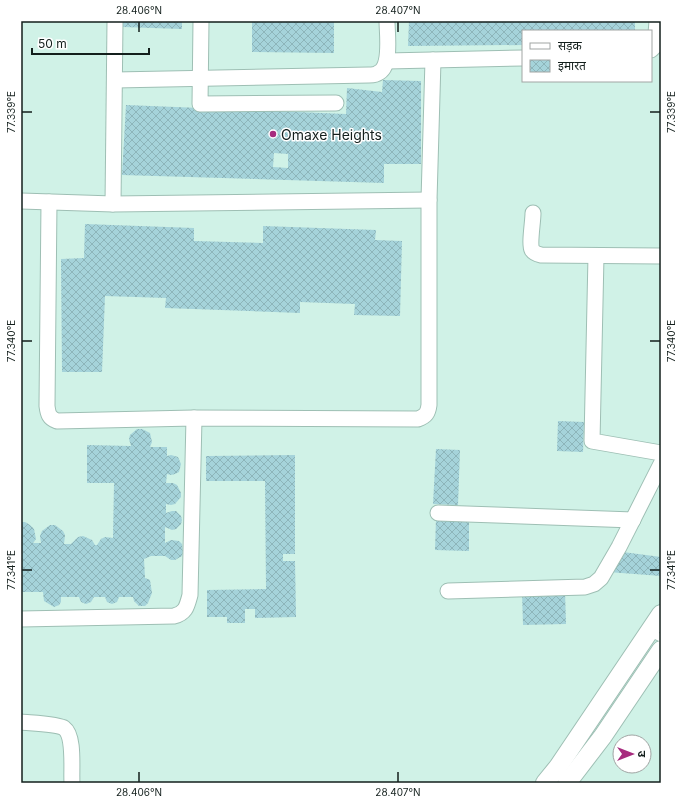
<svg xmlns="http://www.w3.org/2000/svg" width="682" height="804" font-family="Inter,'Noto Sans Devanagari',sans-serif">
	<defs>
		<pattern id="building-cross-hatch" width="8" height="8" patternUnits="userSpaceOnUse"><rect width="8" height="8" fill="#a5d3da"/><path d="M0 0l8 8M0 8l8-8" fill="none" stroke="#8db5ba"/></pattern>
	</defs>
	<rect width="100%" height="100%" fill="#d0f2e7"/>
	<g fill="url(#building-cross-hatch)" fill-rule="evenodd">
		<path d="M 123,21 L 182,21 L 182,29 L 123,27 Z"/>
		<path d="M 252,21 L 334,21 L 334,53 L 252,52 Z"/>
		<path d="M 409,21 L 635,21 L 635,31 L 523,31 L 523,45 L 408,46 Z"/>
		<path d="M 383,80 L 421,81 L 421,164 L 384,164 L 384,183 L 122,175 L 126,105 L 346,114 L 347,88 L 382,92 ZM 274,153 L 288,154 L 288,168 L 273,167 Z"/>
		<path d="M 85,224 L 194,228 L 194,241 L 263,243 L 263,226 L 376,230 L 375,240 L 402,241 L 400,316 L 354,315 L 355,304 L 300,302 L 300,313 L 165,308 L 166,298 L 105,296 L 102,372 L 62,372 L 61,259 L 84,258 Z"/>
		<path d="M 558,421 L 584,422 L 583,452 L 557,451 Z"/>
		<path d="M 137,429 L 142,429 L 150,433 L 152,442 L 150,447 L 167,447 L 167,456 L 171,455 L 178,457 L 181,464 L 179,472 L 175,474 L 171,475 L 167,474 L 166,483 L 173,483 L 177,485 L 181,493 L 181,497 L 175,504 L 171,505 L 166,504 L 166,513 L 172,511 L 176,511 L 181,516 L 182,520 L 181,524 L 176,529 L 172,530 L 165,527 L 165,543 L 171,540 L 179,541 L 182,544 L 183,552 L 182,556 L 175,560 L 171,560 L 165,556 L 151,556 L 144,559 L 145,578 L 150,580 L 152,593 L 148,603 L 145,606 L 139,606 L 134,601 L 133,597 L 119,597 L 117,602 L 112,604 L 107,602 L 105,597 L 94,597 L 91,602 L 86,604 L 81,602 L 79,597 L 61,597 L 61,602 L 59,605 L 54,607 L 44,601 L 43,592 L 21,592 L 21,522 L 25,522 L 30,525 L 34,529 L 36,539 L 33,543 L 41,543 L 40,536 L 42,531 L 50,525 L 55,525 L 63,531 L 65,535 L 64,544 L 71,544 L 78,537 L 83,536 L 92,540 L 95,545 L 97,545 L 101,539 L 105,537 L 113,538 L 114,483 L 87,483 L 87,445 L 131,446 L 129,439 L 130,435 Z"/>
		<path d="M 436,449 L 460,450 L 458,505 L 433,504 Z"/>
		<path d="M 295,455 L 295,554 L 283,554 L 283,561 L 295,561 L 296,617 L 255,618 L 255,609 L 245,609 L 245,623 L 227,623 L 227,617 L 207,617 L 207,590 L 266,589 L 265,481 L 206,481 L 206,456 Z"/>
		<path d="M 436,519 L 469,519 L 469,551 L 435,550 Z"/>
		<path d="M 623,552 L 661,557 L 661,576 L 608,572 Z"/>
		<path d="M 565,591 L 566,624 L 523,625 L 522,592 Z"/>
	</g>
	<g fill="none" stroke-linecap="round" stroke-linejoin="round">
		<defs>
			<path id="service" d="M 649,632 L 661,638"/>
			<g id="minor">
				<path d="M 201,21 L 200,104 L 336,103"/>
				<path d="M 651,50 L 655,46 L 657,21"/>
				<path d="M 387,61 L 523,58"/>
				<path d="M 115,80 L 369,75 C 371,75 376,75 378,73 C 392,67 387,34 387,21"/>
				<path d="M 21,201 L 113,204 L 429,200"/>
				<path d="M 49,202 L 47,406 C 48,414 49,418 57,421 L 194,418 L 418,419 C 426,416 428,413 429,405 L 429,200 L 433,60"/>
				<path d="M 113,204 L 115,21"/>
				<path d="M 533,213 C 533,222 529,244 532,250 C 534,253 537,254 541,255 L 661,256"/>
				<path d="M 596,256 L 592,441 L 661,453"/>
				<path d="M 438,513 L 633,520"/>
				<path d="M 448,591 L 585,587 L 594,584 L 601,578 L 619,547 L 661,464"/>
				<path d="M 21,619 L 174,616 C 186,613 187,606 190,595 L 194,418"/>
				<path d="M 21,722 C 30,723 58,724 64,728 C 75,736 71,770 72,783"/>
			</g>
			<g id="tertiary">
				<path d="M 545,783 L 558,767 L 661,614"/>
				<path d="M 567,783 L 603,736 L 661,650"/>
			</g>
		</defs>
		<use href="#service" stroke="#9ebfb4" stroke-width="9"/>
		<use href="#minor" stroke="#9ebfb4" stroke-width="17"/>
		<use href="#tertiary" stroke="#9ebfb4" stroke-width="20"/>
		<use href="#service" stroke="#fff" stroke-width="7"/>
		<use href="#minor" stroke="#fff" stroke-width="15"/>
		<use href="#tertiary" stroke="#fff" stroke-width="18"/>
	</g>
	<path fill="none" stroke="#131f1c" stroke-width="1.5" d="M 139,22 L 139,32M 398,22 L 398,32M 22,112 L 32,112M 650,112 L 660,112M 22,341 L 32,341M 650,341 L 660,341M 22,570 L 32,570M 650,570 L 660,570M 139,772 L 139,782M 398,772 L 398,782"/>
	<circle fill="#a72b7e" stroke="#fff" stroke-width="1.5" cx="273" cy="134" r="4"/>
	<g text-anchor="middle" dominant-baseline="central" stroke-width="3" stroke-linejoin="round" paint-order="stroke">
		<g font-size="14" fill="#131f1c" stroke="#fff" text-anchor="start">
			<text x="281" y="134">Omaxe Heights</text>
		</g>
	</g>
	<rect width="682" height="804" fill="none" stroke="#ffffff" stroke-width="44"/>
	<rect x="522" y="30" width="130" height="52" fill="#ffffff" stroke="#a1a5a4"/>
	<rect x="530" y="43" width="20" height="6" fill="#ffffff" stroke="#a1a5a4"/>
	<text x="558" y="50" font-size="12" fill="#131f1c">सड़क</text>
	<rect x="530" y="60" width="20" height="12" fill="url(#building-cross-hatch)" stroke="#a1a5a4"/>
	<text x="558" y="70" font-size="12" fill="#131f1c">इमारत</text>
	<g transform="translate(632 754) rotate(90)"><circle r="19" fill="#ffffff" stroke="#a1a5a4"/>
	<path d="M0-3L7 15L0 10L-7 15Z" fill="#a72b7e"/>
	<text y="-6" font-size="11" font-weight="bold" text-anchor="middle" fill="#131f1c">उ</text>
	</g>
	<path d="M32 48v6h117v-6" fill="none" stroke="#131f1c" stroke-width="2"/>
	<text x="38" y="48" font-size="12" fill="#131f1c" stroke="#ffffff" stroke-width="3" paint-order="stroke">50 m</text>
	<rect x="22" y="22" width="638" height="760" fill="none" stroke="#131f1c" stroke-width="1.5"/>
	<g font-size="10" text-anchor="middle" fill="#131f1c">
		<text x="139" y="14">28.406°N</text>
		<text x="398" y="14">28.407°N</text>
		<text transform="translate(671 112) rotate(-90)" y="4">77.339°E</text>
		<text transform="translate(11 112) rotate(-90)" y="4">77.339°E</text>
		<text transform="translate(671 341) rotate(-90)" y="4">77.340°E</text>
		<text transform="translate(11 341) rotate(-90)" y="4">77.340°E</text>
		<text transform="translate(671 570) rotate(-90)" y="4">77.341°E</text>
		<text transform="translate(11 570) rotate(-90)" y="4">77.341°E</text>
		<text x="139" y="796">28.406°N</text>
		<text x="398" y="796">28.407°N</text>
	</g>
</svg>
